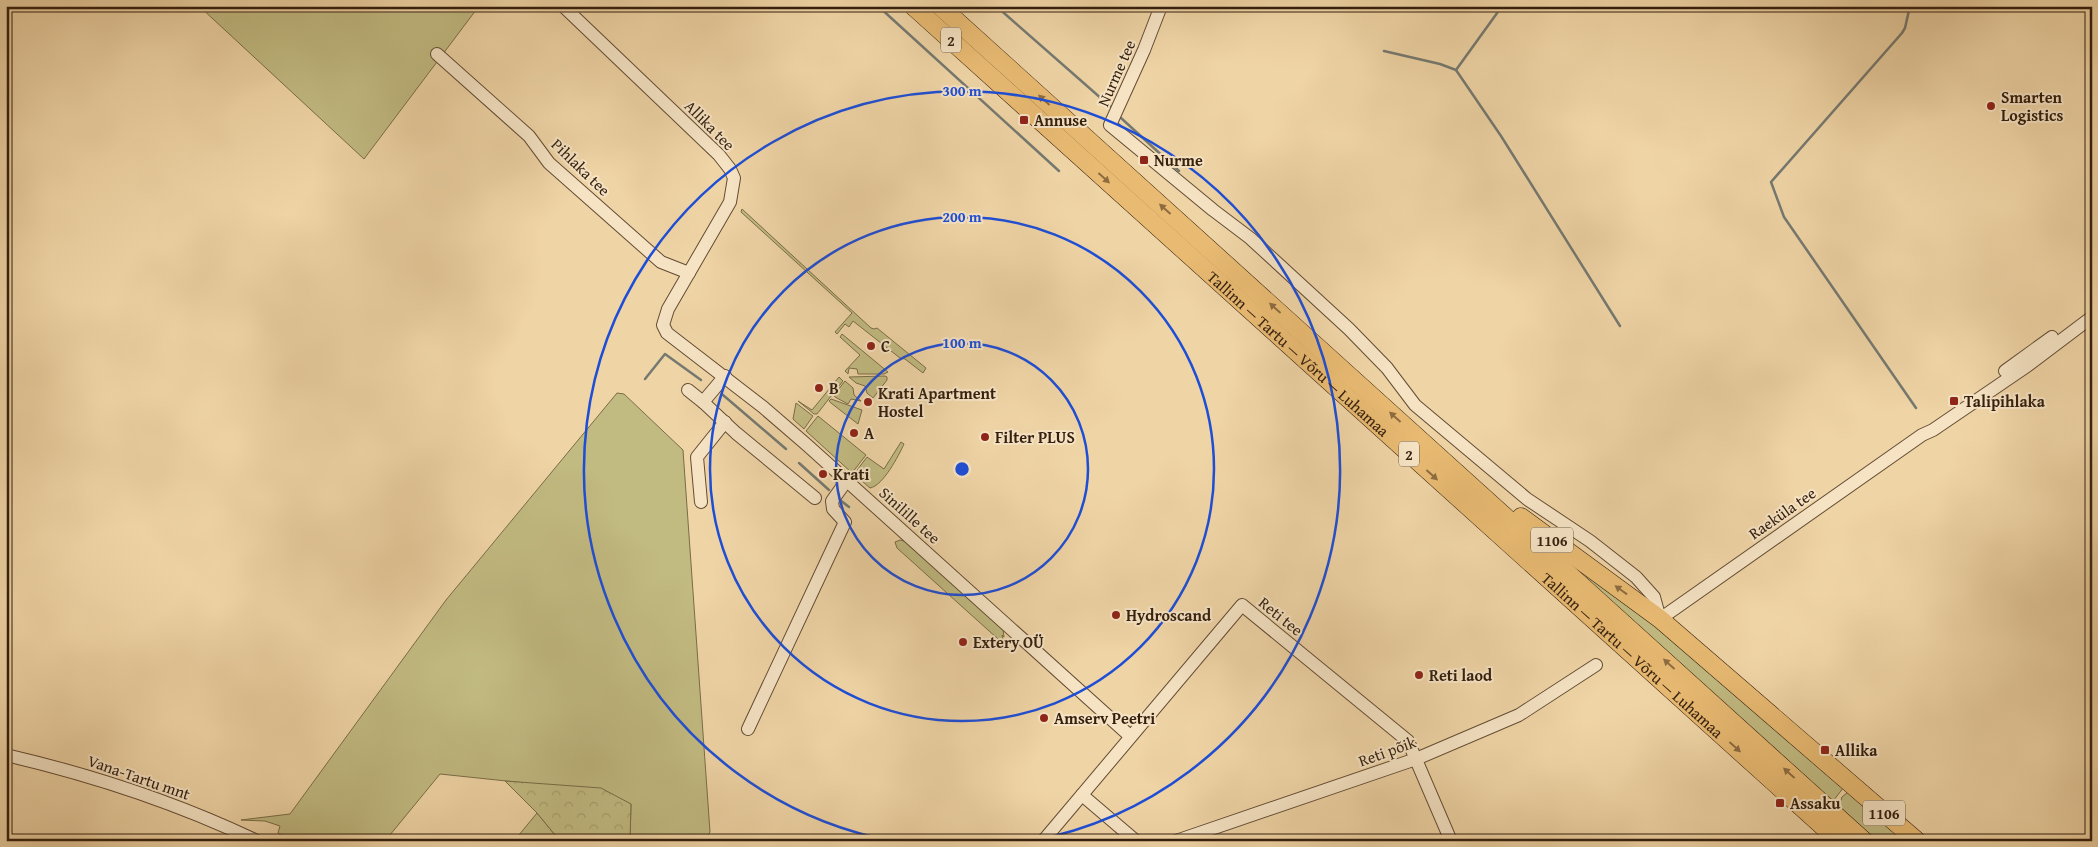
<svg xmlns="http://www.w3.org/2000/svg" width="2098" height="847" font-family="'Gentium Book Plus',serif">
	<defs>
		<pattern id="forest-crowns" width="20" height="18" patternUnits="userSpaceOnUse" patternTransform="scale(1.25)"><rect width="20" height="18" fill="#c1ba81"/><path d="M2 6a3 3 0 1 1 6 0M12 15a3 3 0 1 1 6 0" fill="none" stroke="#a69f6e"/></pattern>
	</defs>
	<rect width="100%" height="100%" fill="#efd4a5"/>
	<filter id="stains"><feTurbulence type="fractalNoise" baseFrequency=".004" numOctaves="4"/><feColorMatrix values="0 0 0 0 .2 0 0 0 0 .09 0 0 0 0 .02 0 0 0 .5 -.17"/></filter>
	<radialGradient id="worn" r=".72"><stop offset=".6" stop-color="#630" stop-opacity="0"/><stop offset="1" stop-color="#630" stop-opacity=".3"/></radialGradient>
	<g fill="#c1ba81" stroke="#7a6c48">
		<path d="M 199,6 L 479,6 L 364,159 Z"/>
		<path d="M 742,209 L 871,328 L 874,329 L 877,328 L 926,368 L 923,373 L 905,359 L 900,358 L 853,321 L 849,327 L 845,324 L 837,334 L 835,332 L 852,313 L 741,212 Z"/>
		<path d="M 842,334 L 888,372 L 884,374 L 858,374 L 857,369 L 849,368 L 848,374 L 845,371 L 860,355 L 840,337 Z"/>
		<path d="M 885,376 L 887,377 L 887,380 L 873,398 L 867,393 L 865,386 L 856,383 L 849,377 Z"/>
		<path d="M 839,377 L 843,381 L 817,414 L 814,414 L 798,401 L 812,410 Z"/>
		<path d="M 845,381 L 853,388 L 854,395 L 861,401 L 851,399 L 848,404 L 835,397 L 834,395 Z"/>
		<path d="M 617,393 L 624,394 L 683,450 L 710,832 L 705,841 L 630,841 L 631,804 L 554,786 L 440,774 L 385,841 L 291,841 L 278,833 L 280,826 L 265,821 L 241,820 L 290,814 L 446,600 Z"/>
		<path d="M 831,399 L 862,410 L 858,424 L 831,403 L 829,401 Z"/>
		<path d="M 796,403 L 813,416 L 804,429 L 793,419 Z"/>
		<path d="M 818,416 L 866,455 L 852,473 L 806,431 Z"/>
		<path d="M 901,442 L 904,444 C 899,455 883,486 870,488 L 854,474 L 867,457 L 884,469 Z"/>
		<path d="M 900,540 L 907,542 L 1003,629 L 1004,637 L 1002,635 L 1003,639 L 998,639 L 897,548 L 895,542 Z"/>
		<path d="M 1581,570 L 1631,603 L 1844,787 L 1833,801 L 1581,574 Z"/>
		<path d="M 1848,792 L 1908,841 L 1878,841 L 1839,806 L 1842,797 Z"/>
		<path d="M 537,813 L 560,841 L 514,841 Z"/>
	</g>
	<path fill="url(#forest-crowns)" stroke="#7a6c48" d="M 505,781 L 601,788 L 631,804 L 630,841 L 560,841 L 537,813 Z"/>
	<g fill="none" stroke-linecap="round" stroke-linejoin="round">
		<g stroke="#757971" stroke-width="2.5">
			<path d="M 878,6 L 1059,171"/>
			<path d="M 996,6 L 1111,107"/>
			<path d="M 1910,6 L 1905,28 L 1902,33 L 1771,182 L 1784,217 L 1916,408"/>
			<path d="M 1384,51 L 1440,64 L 1456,70 L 1501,136 L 1620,326"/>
			<path d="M 1456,70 L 1500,9"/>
			<path d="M 1121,118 L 1179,171"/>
			<path d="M 645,379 L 665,354 L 701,380"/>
			<path d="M 723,395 L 786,449"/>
			<path d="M 799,463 L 829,490"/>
			<path d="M 840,500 L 849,507"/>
		</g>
		<defs>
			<g id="minor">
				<path d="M 563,6 L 719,155 L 730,169 L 734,178 L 730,202 L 668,309 L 663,325 L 667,333 L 763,407 L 807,445 L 1130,736"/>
				<path d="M 1161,6 L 1144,50 L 1110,125 L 1213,210 L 1250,238 L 1349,329 L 1387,368 L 1415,405 L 1527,499 L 1590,541 L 1636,577 L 1654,597 L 1660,619 L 1922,435 L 1933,430 L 2027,366 L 2092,317"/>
				<path d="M 437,54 L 529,136 L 549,163 L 661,262 L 689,273"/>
				<path d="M 2005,371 L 2052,337"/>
				<path d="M 688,390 L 703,402 L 725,376"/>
				<path d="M 703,402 L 736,433 L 815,498"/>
				<path d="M 701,502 L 697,457 L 725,422"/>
				<path d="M 748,729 L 845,522 L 833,509 L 832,501 L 847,480"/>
				<path d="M 6,755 C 92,775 177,803 257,841"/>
				<path d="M 1082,795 L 1136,841"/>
				<path d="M 1043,841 L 1242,605 L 1408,741 L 1451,841"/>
				<path d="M 1176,841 L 1416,759 L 1519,715 L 1596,665"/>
			</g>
			<g id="highway">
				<path id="s1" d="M 913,6 L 1839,841"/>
				<path d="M 940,6 L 1864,841"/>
				<path d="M 1521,517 L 1660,619 L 1917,841"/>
			</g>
		</defs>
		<use href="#minor" stroke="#634c34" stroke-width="14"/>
		<use href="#highway" stroke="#341f0e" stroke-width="19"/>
		<use href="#minor" stroke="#f5e3c4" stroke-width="12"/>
		<use href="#highway" stroke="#e8ba72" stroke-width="18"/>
	</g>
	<defs><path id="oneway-solid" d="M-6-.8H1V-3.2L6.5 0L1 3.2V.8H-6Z" transform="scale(1.25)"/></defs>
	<g fill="#8e6c40">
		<use href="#oneway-solid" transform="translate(1044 100) rotate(-138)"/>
		<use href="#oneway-solid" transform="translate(1104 178) rotate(42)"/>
		<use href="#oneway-solid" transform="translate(1165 209) rotate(-138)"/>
		<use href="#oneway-solid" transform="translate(1275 308) rotate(-138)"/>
		<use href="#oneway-solid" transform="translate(1395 417) rotate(-138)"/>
		<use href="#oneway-solid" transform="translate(1432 475) rotate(42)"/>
		<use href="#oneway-solid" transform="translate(1621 590) rotate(-144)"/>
		<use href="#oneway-solid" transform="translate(1669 664) rotate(-138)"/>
		<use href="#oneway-solid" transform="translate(1735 747) rotate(42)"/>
		<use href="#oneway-solid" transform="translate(1789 773) rotate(-138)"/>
	</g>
	<g fill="none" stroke="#1d4ed8" stroke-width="2.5">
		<circle cx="962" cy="469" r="126"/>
		<circle cx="962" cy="469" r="252"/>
		<path d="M893 841A378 378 0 1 1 1031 841"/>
	</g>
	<g fill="#8f2418" stroke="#f5e3c4" stroke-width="2">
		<circle cx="1991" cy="106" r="5"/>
		<rect x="1019" y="115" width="10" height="10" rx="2.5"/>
		<rect x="1139" y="155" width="10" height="10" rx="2.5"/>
		<circle cx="871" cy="346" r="5"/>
		<circle cx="819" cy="388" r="5"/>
		<rect x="1949" y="396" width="10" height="10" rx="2.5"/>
		<circle cx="868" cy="402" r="5"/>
		<circle cx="854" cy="433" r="5"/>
		<circle cx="985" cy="437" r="5"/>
		<circle cx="823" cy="474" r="5"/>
		<circle cx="1116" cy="615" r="5"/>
		<circle cx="963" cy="642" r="5"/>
		<circle cx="1419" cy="675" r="5"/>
		<circle cx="1044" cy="718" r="5"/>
		<rect x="1820" y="745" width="10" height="10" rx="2.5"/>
		<rect x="1775" y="798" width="10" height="10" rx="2.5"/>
	</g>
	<g text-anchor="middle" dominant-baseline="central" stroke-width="4" stroke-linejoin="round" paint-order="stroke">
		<g fill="#f5e3c4" stroke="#6e5a45" stroke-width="1">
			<rect x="941" y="27.5" width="20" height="25" rx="4"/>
			<rect x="1399" y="441.5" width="20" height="25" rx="4"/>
			<rect x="1531" y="527.5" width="42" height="25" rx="4"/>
			<rect x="1863" y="800.5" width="42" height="25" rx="4"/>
		</g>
		<g font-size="15" font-weight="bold" fill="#341f0e">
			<text x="951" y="40">2</text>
			<text x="1409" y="454">2</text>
			<text x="1552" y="540">1106</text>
			<text x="1884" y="813">1106</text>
		</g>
		<g font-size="16" fill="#341f0e" stroke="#f5e3c4">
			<text transform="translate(1116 73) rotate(-66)">Nurme tee</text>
			<text transform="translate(710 125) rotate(45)">Allika tee</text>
			<text transform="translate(581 167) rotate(44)">Pihlaka tee</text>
			<text stroke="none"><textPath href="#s1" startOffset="519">Tallinn — Tartu — Võru — Luhamaa</textPath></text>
			<text transform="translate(1782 513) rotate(-35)">Raeküla tee</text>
			<text transform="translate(910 515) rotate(42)">Sinilille tee</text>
			<text transform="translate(1281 616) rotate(39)">Reti tee</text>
			<text stroke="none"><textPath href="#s1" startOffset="969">Tallinn — Tartu — Võru — Luhamaa</textPath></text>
			<text transform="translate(1387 751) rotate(-20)">Reti põik</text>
			<text transform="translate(139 777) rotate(19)">Vana-Tartu mnt</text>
		</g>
		<g font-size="16" font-weight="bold" fill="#341f0e" stroke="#f5e3c4" text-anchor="start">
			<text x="2001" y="97">Smarten<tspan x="2001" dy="18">Logistics</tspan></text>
			<text x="1034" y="120">Annuse</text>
			<text x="1154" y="160">Nurme</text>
			<text x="881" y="346">C</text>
			<text x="829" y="388">B</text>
			<text x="878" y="393">Krati Apartment<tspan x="878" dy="18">Hostel</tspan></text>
			<text x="1964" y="401">Talipihlaka</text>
			<text x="864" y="433">A</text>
			<text x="995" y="437">Filter PLUS</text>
			<text x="833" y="474">Krati</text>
			<text x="1126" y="615">Hydroscand</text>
			<text x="973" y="642">Extery OÜ</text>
			<text x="1429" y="675">Reti laod</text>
			<text x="1054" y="718">Amserv Peetri</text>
			<text x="1835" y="750">Allika</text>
			<text x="1790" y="803">Assaku</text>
		</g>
	</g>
	<circle cx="962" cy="469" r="8" fill="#1d4ed8" stroke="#f5e3c4" stroke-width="2.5"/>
	<g font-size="15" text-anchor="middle" font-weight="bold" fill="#1d4ed8" stroke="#f5e3c4" stroke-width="4" stroke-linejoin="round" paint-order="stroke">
		<text x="962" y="96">300 m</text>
		<text x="962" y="222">200 m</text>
		<text x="962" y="348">100 m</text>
	</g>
	<rect width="2098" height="847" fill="none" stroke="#efd4a5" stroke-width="25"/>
	<rect x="8" y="8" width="2083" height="832" fill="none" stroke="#341f0e" stroke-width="2.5"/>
	<rect x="12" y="12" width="2073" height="822" fill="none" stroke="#341f0e"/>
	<rect width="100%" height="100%" filter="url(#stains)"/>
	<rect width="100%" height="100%" fill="url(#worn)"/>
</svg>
